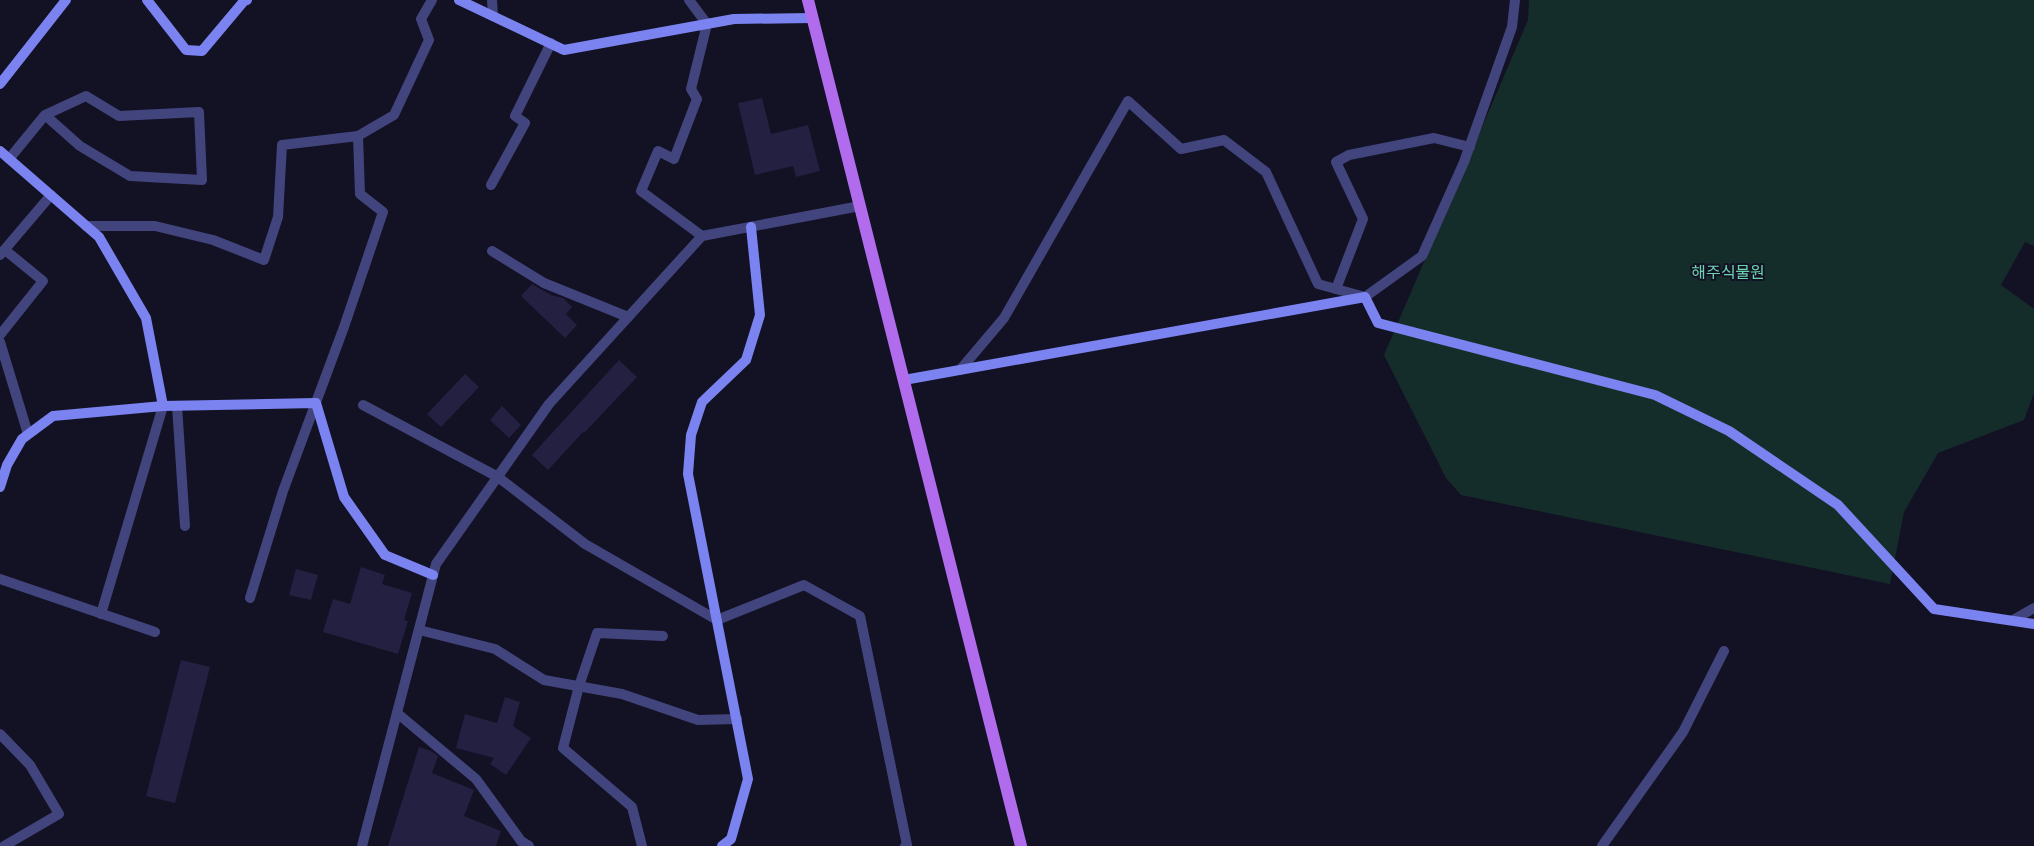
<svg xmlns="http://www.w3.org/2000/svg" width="2034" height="846" font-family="'Work Sans','Noto Sans KR',sans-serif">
	<rect width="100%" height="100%" fill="#131124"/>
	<path fill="#152d2a" d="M 1529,0 L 2034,0 L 2034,246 L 2025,242 L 2001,285 L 2034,309 L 2034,393 L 2024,420 L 1938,453 L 1904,512 L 1890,584 L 1461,495 L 1446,478 L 1384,355 L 1528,20 Z"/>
	<g fill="#232042">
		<path d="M 762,98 L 771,134 L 808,125 L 820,171 L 796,177 L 793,166 L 755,175 L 738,103 Z"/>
		<path d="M 532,284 L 551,295 L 563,298 L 572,307 L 566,314 L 577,325 L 565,338 L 521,296 Z"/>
		<path d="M 619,360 L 637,377 L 584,433 L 583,432 L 548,470 L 532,455 Z"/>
		<path d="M 465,374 L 479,387 L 441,427 L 427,414 Z"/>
		<path d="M 502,406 L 521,425 L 509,438 L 490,420 Z"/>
		<path d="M 361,567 L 385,575 L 382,584 L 412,593 L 404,620 L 408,621 L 398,654 L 323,632 L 333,599 L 350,604 Z"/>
		<path d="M 296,569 L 318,575 L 311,600 L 289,595 Z"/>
		<path d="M 181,660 L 210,667 L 175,803 L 146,796 Z"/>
		<path d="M 505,697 L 520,702 L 513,726 L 531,738 L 506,775 L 490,764 L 494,758 L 456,748 L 465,714 L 497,723 Z"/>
		<path d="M 419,747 L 431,751 L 438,756 L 432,773 L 474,790 L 464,816 L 501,831 L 496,846 L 388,846 Z"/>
	</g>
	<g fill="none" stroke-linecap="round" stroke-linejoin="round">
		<g stroke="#42457d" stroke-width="10">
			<path d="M 492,0 L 493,16"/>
			<path d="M 689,0 L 707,24 L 691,89 L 697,99 L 674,159 L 658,151 L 641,191 L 702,236"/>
			<path d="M 9,159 L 45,115 L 86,96 L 119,116 L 199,112 L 202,180 L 130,176 L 80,146 L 45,115"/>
			<path d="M 491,185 L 525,123 L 515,116 L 551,43"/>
			<path d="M 86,226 L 155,226 L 213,240 L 264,260 L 278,217 L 282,145 L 358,136"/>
			<path d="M 492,251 L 544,283 L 628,317"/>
			<path d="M 0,255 L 51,195"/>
			<path d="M 1336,289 L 1363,219 L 1336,162 L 1349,155 L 1434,138 L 1470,147"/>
			<path d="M 0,335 L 43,281 L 5,250"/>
			<path d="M 0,342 L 28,434"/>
			<path d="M 960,370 L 1004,318 L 1128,101 L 1181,149 L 1224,140 L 1266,172 L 1318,284 L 1365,297 L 1422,256 L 1464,162 L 1512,27 L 1515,0"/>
			<path d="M 363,405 L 498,477 L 585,544 L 717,620 L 804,585 L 860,616 L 907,845 L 905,846"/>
			<path d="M 177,406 L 185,526"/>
			<path d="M 0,579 L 155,632"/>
			<path d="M 250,598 L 283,491 L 344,327 L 383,212 L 360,194 L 358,136 L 394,115 L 429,40 L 421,19 L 432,0"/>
			<path d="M 101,614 L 163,406"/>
			<path d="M 2013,620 L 2034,608"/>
			<path d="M 419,630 L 495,649 L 544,680 L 622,694 L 698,720 L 737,719"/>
			<path d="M 397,713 L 476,779 L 521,841 L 529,846"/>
			<path d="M 0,734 L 30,765 L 59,814 L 4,846"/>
			<path d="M 362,846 L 436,564 L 549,404 L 702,236 L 860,206"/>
			<path d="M 642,846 L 632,807 L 563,748 L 579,686 L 597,633 L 663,636"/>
			<path d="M 1602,846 L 1683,732 L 1724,651"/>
		</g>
		<g stroke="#7a83f0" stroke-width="10">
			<path d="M 147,0 L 186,50 L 202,51 L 244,1 L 247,0"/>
			<path d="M 459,0 L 564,50 L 734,19 L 812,18"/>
			<path d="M 0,84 L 66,0"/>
			<path d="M 0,151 L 99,237 L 146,318 L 163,406"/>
			<path d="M 904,380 L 1365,297 L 1378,323 L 1655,395 L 1729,431 L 1838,505 L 1934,609 L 2034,624"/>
			<path d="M 0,487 L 7,465 L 22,439 L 53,416 L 163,406 L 316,403 L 344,497 L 385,555 L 433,575"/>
			<path d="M 722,846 L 731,839 L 748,779 L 688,474 L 691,435 L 702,402 L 746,360 L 760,315 L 751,227"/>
		</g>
		<path stroke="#b16cee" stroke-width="12" d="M 808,0 L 1021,846"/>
	</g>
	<g text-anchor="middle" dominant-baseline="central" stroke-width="4" stroke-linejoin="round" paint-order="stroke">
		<g font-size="16" fill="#6cd3af" stroke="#131124">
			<text x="1728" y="272">해주식물원</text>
		</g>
	</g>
</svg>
